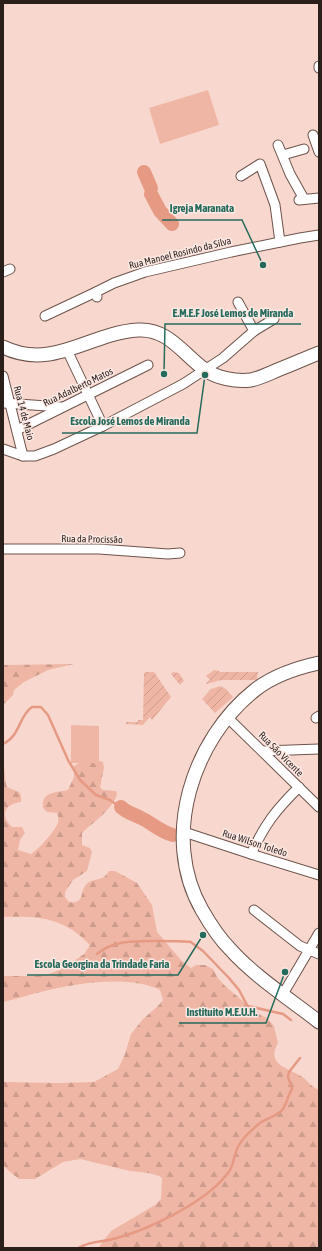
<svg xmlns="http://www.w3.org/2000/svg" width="322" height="1251" font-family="'Asap Condensed',sans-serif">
	<defs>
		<pattern id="forest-firs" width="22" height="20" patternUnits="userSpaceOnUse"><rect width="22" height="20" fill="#efb6a5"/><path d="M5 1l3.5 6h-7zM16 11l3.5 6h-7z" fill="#cd9c8d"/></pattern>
		<pattern id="garden-furrows" width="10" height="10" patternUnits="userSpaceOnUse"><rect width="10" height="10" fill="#efb6a5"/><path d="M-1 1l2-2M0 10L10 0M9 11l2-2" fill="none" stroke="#cd9c8d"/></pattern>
	</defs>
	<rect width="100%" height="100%" fill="#f8d8ce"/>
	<g fill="url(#forest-firs)">
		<path d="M 74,664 L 48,670 L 24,682 L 14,690 L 13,695 L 3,705 L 3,665 Z"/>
		<path d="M 82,761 L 100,761 L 103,762 L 104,768 L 100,787 L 103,790 L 116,791 L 117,795 C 110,812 94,821 82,833 L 82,845 L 90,848 L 92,852 L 87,871 L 73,880 L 65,892 L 65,897 L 69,902 C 84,904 80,894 85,886 C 89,880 97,880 102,878 C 105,877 107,874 109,871 L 115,871 L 137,883 L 152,905 L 157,932 L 181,960 L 191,968 L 196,965 L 205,965 L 213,969 L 217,977 L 224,985 L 257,1013 L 267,1018 L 274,1026 L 278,1043 C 265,1066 290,1068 304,1078 C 310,1084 311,1086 319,1090 L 319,1248 L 98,1248 L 111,1231 L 155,1205 L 161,1199 L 162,1178 L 159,1176 L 148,1173 L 130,1171 L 80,1159 L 63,1162 L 35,1179 L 19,1179 L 10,1172 L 3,1165 L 3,1082 L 58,1083 L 94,1082 L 118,1069 L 125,1054 L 131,1034 L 143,1019 L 157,1007 L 163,1000 L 160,990 C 129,975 77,983 45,991 C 31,994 17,999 3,1002 L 3,976 L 33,976 L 49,974 L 64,968 L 84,954 L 90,945 C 63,917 39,916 3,917 L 3,764 C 6,772 4,778 7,787 L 19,792 L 21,796 L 21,802 C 17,803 14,803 11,805 C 1,811 5,820 12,827 L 22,827 L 25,833 L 20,840 L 18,850 L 31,854 C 37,851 57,829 58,822 C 59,819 58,816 57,813 L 47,812 L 43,808 C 41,791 56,793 68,790 L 74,777 L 74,766 Z"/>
	</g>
	<g fill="#efb6a5">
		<path d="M 208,90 L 219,125 L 160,144 L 149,108 Z"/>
		<path d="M 71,725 L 99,726 L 99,763 L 71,763 Z"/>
	</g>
	<g fill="url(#garden-furrows)">
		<path d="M 214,670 L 219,671 L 220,672 L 258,672 L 257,680 L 221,680 L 207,684 L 206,683 L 210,680 L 206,676 Z"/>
		<path d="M 146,672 L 154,672 L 171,697 L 152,720 L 150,717 L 143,725 L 126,724 L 126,722 L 138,722 L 138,720 L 143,720 L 144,673 Z"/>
		<path d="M 173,672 L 179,673 L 184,681 L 180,685 L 171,674 Z"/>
		<path d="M 220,686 L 226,689 L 233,697 L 215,713 L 202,699 L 211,689 Z"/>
	</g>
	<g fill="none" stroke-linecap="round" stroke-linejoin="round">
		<g stroke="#e69a84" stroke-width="2.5">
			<path d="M 3,744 C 21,735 18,717 32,707 L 41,707 L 48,715 L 68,760 L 80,780 L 96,795 L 110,800 L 117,805"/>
			<path d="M 192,943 L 203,951 L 229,978 L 239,990 L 247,1005"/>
			<path d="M 97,954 C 114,940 135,941 157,941 C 168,941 180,941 191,942"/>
			<path d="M 248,1006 L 283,1014 L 291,1020"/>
			<path d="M 78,1248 C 93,1240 98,1243 113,1239 C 125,1236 136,1232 148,1227 C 175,1215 210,1197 228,1173 C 235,1165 233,1152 241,1142 C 245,1136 254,1128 260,1123 C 267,1118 278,1116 283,1109 C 287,1103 288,1095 292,1089 L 288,1077 L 289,1072 L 300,1058"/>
		</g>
		<g stroke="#e69a84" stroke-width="14">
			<path d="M 144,172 L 151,188"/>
			<path d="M 151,194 L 160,211 L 172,224"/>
			<path d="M 121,807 C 127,813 134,814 141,818 C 152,823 161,832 173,835"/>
		</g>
		<defs>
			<g id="street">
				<path d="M 319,66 L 319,68"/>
				<path d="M 313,135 L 319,152"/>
				<path d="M 278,145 L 290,174 L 304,199"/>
				<path d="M 283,155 L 304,149"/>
				<path d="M 241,176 L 260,164 L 275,205 L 280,242"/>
				<path d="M 299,200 L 319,198"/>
				<path d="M 3,272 L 10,269"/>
				<path d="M 97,297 L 96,292 L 114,283 L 145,272 L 231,252 L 300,238 L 319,235"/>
				<path d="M 238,302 L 254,331"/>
				<path d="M 45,316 L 96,292"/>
				<path d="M 67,350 L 103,426"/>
				<path d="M 3,376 L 23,456 L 35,456 L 54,449 L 103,426 L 183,384 L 223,358 L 254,331 L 274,319"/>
				<path d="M 4,403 L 61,407"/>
				<path d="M 17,430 L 148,365"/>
				<path d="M 3,449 L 23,456"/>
				<path d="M 3,549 L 99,549 L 168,554 L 180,553"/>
				<path d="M 227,717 L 319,807"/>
				<path d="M 316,718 L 319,716"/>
				<path d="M 263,751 L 319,749"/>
				<path d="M 184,832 L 251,854 L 319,875"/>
				<path d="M 251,854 C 265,824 275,811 299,787"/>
				<path d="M 254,910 L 300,946 L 319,954"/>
				<path d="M 283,994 L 319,933"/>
			</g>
			<g id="secondary">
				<path d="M 3,347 C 53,371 89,333 138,330 C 168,328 183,354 204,369 C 216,378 236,382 251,380 C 261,378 270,373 280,369 C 293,364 306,358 319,353"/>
				<path d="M 319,663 C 296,668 274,675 255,690 C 193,739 160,837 202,910 C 210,924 219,938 230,949 C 255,977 290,999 319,1022"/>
			</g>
		</defs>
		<use href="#street" stroke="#6d534b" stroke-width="11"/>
		<use href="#secondary" stroke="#6d534b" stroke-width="15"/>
		<use href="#street" stroke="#fff" stroke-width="9"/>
		<use href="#secondary" stroke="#fff" stroke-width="13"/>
	</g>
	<g text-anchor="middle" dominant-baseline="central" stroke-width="3" stroke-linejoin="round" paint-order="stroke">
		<g font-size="10" fill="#2b1f1c" stroke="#fce8e3">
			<text transform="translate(180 253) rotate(-14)">Rua Manoel Rosindo da Silva</text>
			<text transform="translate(78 387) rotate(-26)">Rua Adalberto Matos</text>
			<text transform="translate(24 413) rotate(75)">Rua 14 de Maio</text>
			<text transform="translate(92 539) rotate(1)">Rua da Procissão</text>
			<text transform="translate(281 754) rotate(45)">Rua São Vicente</text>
			<text transform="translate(255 843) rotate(18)">Rua Wilson Toledo</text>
		</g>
	</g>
	<path fill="none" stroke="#266a5c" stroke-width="1.5" d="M263 265L242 220H162M164 374L165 324H301M205 375L197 433H62M203 935L178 975H27M285 972L266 1023H179"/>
	<g fill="#266a5c" stroke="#fce8e3" stroke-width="1.5">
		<circle cx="263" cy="265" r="4"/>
		<circle cx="164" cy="374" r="4"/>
		<circle cx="205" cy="375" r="4"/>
		<circle cx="203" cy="935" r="4"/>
		<circle cx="285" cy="972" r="4"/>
	</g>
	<g font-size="11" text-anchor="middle" font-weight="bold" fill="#266a5c" stroke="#fce8e3" stroke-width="3" stroke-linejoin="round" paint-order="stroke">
		<text x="202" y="212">Igreja Maranata</text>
		<text x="233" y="317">E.M.E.F José Lemos de Miranda</text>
		<text x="130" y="425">Escola José Lemos de Miranda</text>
		<text x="102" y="968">Escola Georgina da Trindade Faria</text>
		<text x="222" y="1016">Instituito M.E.U.H.</text>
	</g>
	<rect width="322" height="1251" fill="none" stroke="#2b1f1c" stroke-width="8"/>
</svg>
